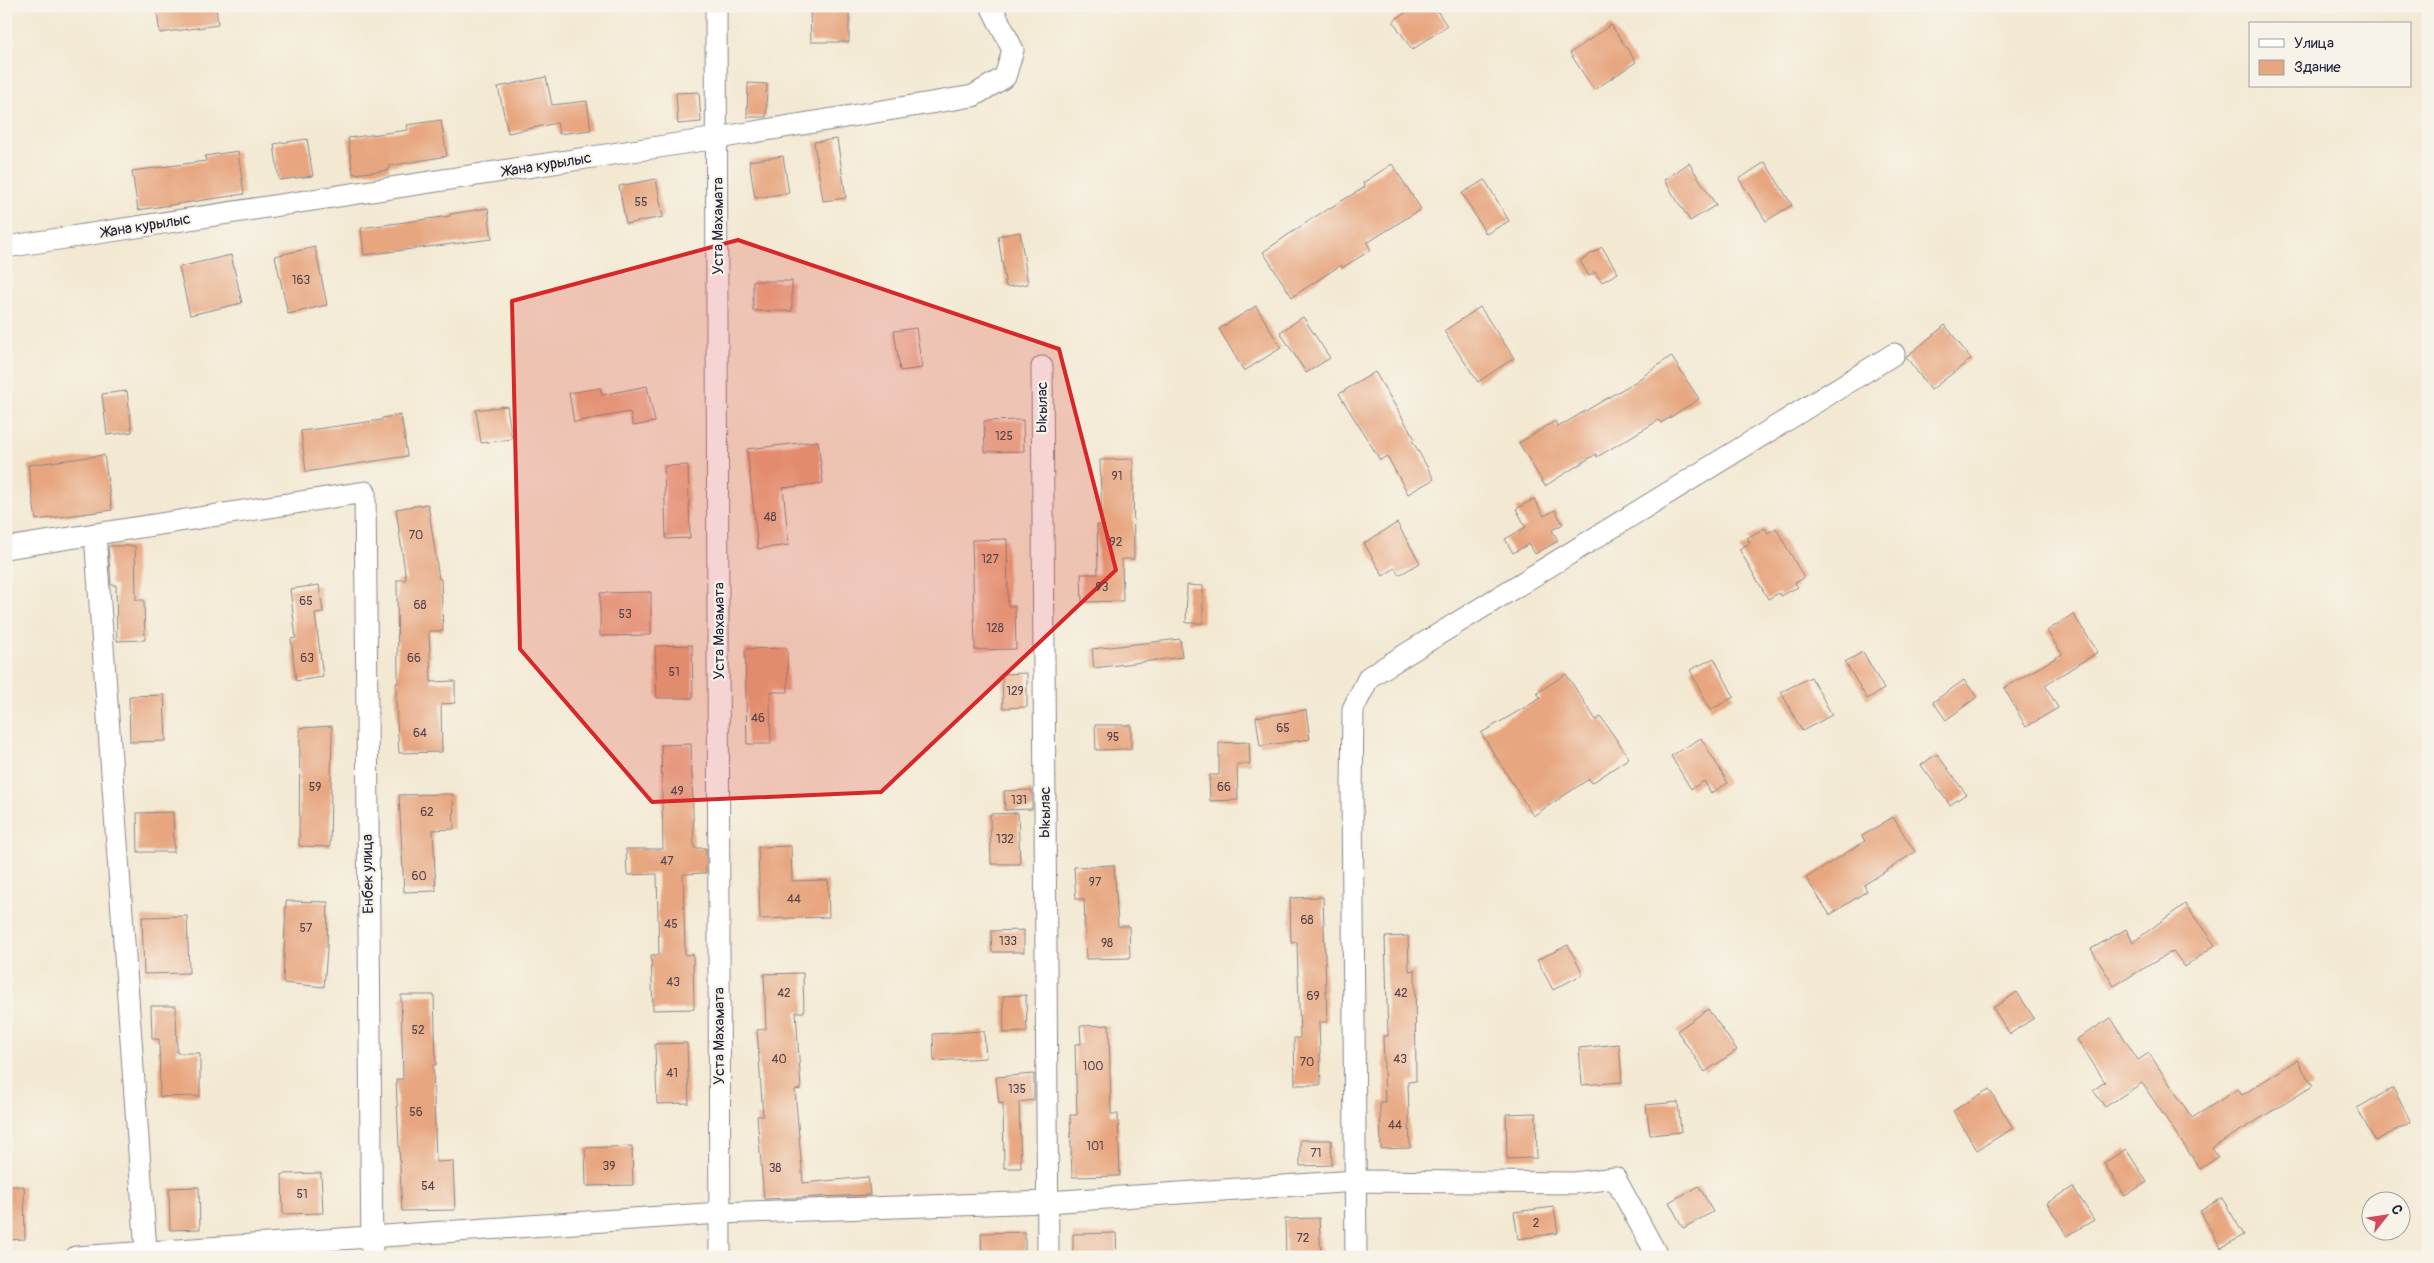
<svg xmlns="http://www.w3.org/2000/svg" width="2434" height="1263" font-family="Pangolin,sans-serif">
	<rect width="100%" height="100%" fill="#f7f3e8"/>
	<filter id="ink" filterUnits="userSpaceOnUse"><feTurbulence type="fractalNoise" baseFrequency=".02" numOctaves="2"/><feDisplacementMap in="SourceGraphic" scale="10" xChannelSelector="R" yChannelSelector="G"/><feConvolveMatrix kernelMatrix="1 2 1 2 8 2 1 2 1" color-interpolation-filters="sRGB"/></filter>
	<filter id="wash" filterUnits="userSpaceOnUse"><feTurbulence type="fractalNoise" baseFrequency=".0096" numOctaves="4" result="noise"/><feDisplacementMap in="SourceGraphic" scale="20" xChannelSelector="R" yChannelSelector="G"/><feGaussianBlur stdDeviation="1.12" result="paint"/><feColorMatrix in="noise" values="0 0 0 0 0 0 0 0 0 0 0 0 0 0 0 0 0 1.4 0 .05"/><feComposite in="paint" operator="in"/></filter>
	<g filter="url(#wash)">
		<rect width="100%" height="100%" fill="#f3e9d3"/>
		<g id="blocks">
			<g fill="#e7a67f">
				<path d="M 156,6 L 216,6 L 218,25 L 160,33 Z"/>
				<path d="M 1415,6 L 1434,6 L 1447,26 L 1412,50 L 1393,21 Z"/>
				<path d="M 810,8 L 849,8 L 849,42 L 811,42 Z"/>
				<path d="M 1611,25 L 1636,62 L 1594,90 L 1570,53 Z"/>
				<path d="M 546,77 L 552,105 L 587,101 L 591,130 L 559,134 L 557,123 L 508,133 L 498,87 Z"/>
				<path d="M 748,83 L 767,84 L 766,117 L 747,117 Z"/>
				<path d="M 699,92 L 701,122 L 678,124 L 676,93 Z"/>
				<path d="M 441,120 L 447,156 L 389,166 L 389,170 L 353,174 L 348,138 L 408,130 L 407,125 Z"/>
				<path d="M 307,139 L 313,176 L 279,180 L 274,144 Z"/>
				<path d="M 837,139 L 846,198 L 823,201 L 814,142 Z"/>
				<path d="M 238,151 L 244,194 L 138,210 L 132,171 L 206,161 L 205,156 Z"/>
				<path d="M 783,156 L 789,193 L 755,198 L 749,161 Z"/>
				<path d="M 1765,162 L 1792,205 L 1766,221 L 1739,179 Z"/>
				<path d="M 1689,163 L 1716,205 L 1690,221 L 1664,180 Z"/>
				<path d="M 1392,164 L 1421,209 L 1367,243 L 1371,250 L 1342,268 L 1341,265 L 1292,297 L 1263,252 L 1313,218 L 1365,187 L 1363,183 Z"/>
				<path d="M 656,179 L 663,217 L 626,224 L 619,186 Z"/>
				<path d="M 1485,180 L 1509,221 L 1486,234 L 1462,193 Z"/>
				<path d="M 488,208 L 492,239 L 364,255 L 361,228 L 450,216 L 450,214 Z"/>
				<path d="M 1020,232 L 1028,284 L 1006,287 L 998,236 Z"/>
				<path d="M 315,247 L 327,305 L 288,314 L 275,256 Z"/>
				<path d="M 1602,247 L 1618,273 L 1602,282 L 1595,272 L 1589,276 L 1580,261 Z"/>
				<path d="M 231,255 L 242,303 L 190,315 L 179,267 Z"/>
				<rect x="753" y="281" width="39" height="30"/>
				<path d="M 1256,306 L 1281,348 L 1244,371 L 1219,329 Z"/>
				<path d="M 1480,307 L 1514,358 L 1478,382 L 1444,331 Z"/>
				<path d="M 1303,317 L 1330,358 L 1306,373 L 1280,332 Z"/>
				<path d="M 1945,325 L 1971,359 L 1931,390 L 1906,357 Z"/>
				<path d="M 916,328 L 922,368 L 900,371 L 894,331 Z"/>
				<path d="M 1671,356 L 1699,399 L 1661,423 L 1659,420 L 1597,457 L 1596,454 L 1545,486 L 1519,443 L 1555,421 L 1558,427 L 1635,382 Z"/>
				<path d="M 1375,372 L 1415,439 L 1412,440 L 1434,479 L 1408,494 L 1387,456 L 1380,460 L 1339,394 Z"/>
				<path d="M 647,386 L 655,422 L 633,426 L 630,412 L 574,422 L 569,393 L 600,388 L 602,395 Z"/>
				<path d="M 127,391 L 132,432 L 107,435 L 102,394 Z"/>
				<path d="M 507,406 L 512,439 L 481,443 L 476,410 Z"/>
				<path d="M 401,415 L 407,456 L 306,472 L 301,431 L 382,420 L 382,418 Z"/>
				<path d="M 1023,420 L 1024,451 L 985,452 L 984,421 Z"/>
				<path d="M 818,441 L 823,483 L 783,488 L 789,545 L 758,549 L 747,449 Z"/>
				<path d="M 104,455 L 112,510 L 36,520 L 28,465 Z"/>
				<path d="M 1133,459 L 1134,559 L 1122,559 L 1123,601 L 1082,602 L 1081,574 L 1098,574 L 1097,525 L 1102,525 L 1100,460 Z"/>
				<path d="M 688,465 L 690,538 L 666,539 L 664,466 Z"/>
				<path d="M 1534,499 L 1544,516 L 1555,510 L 1563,524 L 1552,530 L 1558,541 L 1535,554 L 1529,544 L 1513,553 L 1505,539 L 1526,527 L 1516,509 Z"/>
				<path d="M 428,504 L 439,579 L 441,579 L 443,631 L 429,631 L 431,682 L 455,681 L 455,703 L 441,704 L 442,752 L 399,753 L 396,705 L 396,683 L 398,683 L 397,580 L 406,580 L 396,509 Z"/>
				<path d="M 1397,523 L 1420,563 L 1399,575 L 1395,568 L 1383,576 L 1364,543 Z"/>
				<path d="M 1765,528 L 1768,533 L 1776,528 L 1804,578 L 1795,583 L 1798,587 L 1781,596 L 1779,593 L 1768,599 L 1739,549 L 1750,543 L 1747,538 Z"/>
				<path d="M 1007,539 L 1008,606 L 1015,606 L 1016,649 L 975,650 L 972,540 Z"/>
				<path d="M 108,546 L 135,546 L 136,600 L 144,600 L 145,640 L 117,641 L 116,585 L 111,585 Z"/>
				<path d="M 319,585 L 323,612 L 315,613 L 323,677 L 296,681 L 291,639 L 296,638 L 290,589 Z"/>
				<path d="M 1187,585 L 1203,586 L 1203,623 L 1186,623 Z"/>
				<path d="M 651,592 L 651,635 L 600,636 L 600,593 Z"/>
				<path d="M 2073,614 L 2098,652 L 2045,685 L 2058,708 L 2026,727 L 2004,688 L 2062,654 L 2047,631 Z"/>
				<path d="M 1180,639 L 1182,657 L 1094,668 L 1092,649 Z"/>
				<path d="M 692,645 L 693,698 L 657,698 L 655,646 Z"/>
				<path d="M 787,648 L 788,692 L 770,692 L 771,744 L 747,744 L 745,649 Z"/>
				<path d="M 1863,652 L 1884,689 L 1867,699 L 1845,662 Z"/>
				<path d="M 1714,658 L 1734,697 L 1710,710 L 1690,670 Z"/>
				<path d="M 1027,673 L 1027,707 L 1003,708 L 1002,674 Z"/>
				<path d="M 1566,674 L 1596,720 L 1601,717 L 1629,758 L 1592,783 L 1589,779 L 1533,816 L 1481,733 L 1541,698 L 1537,693 Z"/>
				<path d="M 1811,677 L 1832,715 L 1802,731 L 1781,692 Z"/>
				<path d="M 1964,680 L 1977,697 L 1946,720 L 1933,702 Z"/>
				<path d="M 164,695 L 166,741 L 130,742 L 129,696 Z"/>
				<path d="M 1306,710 L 1310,739 L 1260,746 L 1256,717 Z"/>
				<path d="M 1095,725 L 1131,725 L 1131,749 L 1096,750 Z"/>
				<path d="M 332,726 L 330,847 L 299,846 L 300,728 Z"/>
				<path d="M 1701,738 L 1728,783 L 1711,793 L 1704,781 L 1691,789 L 1671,756 Z"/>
				<path d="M 1249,742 L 1250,764 L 1237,764 L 1238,800 L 1210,801 L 1209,775 L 1219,775 L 1219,743 Z"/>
				<path d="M 691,744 L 694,848 L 706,848 L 706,873 L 683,874 L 685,955 L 693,954 L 694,1009 L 653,1010 L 651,955 L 659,955 L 657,874 L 627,875 L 626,849 L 663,849 L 661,745 Z"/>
				<path d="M 1937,754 L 1966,794 L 1950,805 L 1921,765 Z"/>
				<path d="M 1032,790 L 1032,809 L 1005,810 L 1004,791 Z"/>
				<path d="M 453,794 L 454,829 L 433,830 L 436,891 L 404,892 L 399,795 Z"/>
				<path d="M 173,812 L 174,852 L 138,852 L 137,813 Z"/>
				<path d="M 1018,813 L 1020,864 L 991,864 L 990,814 Z"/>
				<path d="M 1893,817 L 1915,852 L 1864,885 L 1867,891 L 1830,915 L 1806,878 L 1865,841 L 1862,836 Z"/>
				<path d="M 791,846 L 792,881 L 828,880 L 829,917 L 760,919 L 758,847 Z"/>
				<path d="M 1114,865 L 1118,926 L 1129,926 L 1130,958 L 1086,959 L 1084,899 L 1076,899 L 1074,867 Z"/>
				<path d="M 1323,897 L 1327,1022 L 1319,1022 L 1321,1085 L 1295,1085 L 1294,1038 L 1300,1038 L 1297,942 L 1291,943 L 1290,898 Z"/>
				<path d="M 286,901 L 328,902 L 327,950 L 324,987 L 283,983 Z"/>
				<path d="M 2185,904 L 2215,945 L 2185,967 L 2173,951 L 2114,986 L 2091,949 L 2126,929 L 2133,942 Z"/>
				<path d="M 187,916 L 189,973 L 144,974 L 142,917 Z"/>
				<path d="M 1024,930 L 1024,952 L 992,952 L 991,931 Z"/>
				<path d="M 1408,936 L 1409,971 L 1415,970 L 1416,1081 L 1408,1082 L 1410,1148 L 1381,1149 L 1380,1102 L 1385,1102 L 1383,1036 L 1388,1036 L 1385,937 Z"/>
				<path d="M 1568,945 L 1583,974 L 1553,990 L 1537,960 Z"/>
				<path d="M 803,973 L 804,1012 L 796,1012 L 801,1089 L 795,1090 L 803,1183 L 868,1177 L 870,1195 L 764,1199 L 757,1116 L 763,1116 L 757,1030 L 766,1029 L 764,974 Z"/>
				<path d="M 2017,992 L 2034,1018 L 2010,1034 L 1993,1008 Z"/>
				<path d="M 401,995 L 434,995 L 436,1065 L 433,1065 L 436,1162 L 453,1161 L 455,1210 L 402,1211 L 396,1079 L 403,1079 Z"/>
				<path d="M 1026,995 L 1027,1032 L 1004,1033 L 1003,996 Z"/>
				<path d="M 151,1006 L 176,1006 L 177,1053 L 200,1053 L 200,1096 L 160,1097 L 159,1039 L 152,1039 Z"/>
				<path d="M 1708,1009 L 1737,1050 L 1705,1072 L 1677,1031 Z"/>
				<path d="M 2111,1018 L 2138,1060 L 2149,1053 L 2192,1118 L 2238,1089 L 2242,1095 L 2297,1060 L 2313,1086 L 2212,1148 L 2218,1157 L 2200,1169 L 2142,1083 L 2105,1107 L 2093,1090 L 2105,1082 L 2077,1039 Z"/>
				<path d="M 1109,1025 L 1111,1114 L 1118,1114 L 1120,1176 L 1072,1177 L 1070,1115 L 1077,1115 L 1075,1044 L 1081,1044 L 1080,1026 Z"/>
				<path d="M 984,1031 L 986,1058 L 934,1061 L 933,1034 Z"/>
				<path d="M 687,1043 L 689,1103 L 657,1104 L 655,1044 Z"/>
				<path d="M 1619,1044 L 1622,1082 L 1582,1085 L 1579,1048 Z"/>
				<path d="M 1034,1074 L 1034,1100 L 1019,1102 L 1021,1168 L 1004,1168 L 1003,1103 L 999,1104 L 996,1077 Z"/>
				<path d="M 2393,1088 L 2411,1122 L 2375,1141 L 2357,1108 Z"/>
				<path d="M 1989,1089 L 2013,1128 L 1977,1150 L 1953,1111 Z"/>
				<path d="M 1678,1102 L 1681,1132 L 1650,1135 L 1646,1105 Z"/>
				<path d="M 1536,1113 L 1537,1158 L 1507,1159 L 1506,1114 Z"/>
				<path d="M 1300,1140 L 1331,1140 L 1332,1165 L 1300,1166 Z"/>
				<path d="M 632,1146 L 633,1185 L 586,1186 L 585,1148 Z"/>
				<path d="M 2126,1149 L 2147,1182 L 2125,1196 L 2104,1163 Z"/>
				<path d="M 321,1173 L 323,1213 L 283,1214 L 282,1174 Z"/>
				<path d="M 6,1186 L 24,1186 L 25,1239 L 6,1240 Z"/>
				<path d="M 1699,1186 L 1713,1212 L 1683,1228 L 1669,1202 Z"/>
				<path d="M 199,1187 L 200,1229 L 170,1230 L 169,1188 Z"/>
				<path d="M 2073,1187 L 2094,1220 L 2067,1236 L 2047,1203 Z"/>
				<path d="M 2222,1198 L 2244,1235 L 2221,1248 L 2200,1211 Z"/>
				<path d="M 1554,1207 L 1558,1233 L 1518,1239 L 1514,1212 Z"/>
				<path d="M 1319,1218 L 1321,1257 L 1286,1257 L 1285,1219 Z"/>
				<path d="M 1025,1232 L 1025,1253 L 982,1254 L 981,1233 Z"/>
				<path d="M 1116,1233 L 1117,1257 L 1073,1257 L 1073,1234 Z"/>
			</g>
		</g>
	</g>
	<g filter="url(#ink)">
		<use href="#blocks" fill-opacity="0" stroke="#8a8687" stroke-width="1"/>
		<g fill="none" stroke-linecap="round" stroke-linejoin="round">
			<defs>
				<g id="minor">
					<path d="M 716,6 L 720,1257"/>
					<path d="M 6,247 L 717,138 L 973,96 L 1005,77 L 1013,50 L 991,6"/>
					<path d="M 1042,367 L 1048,1257"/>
					<path d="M 95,534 L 146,1251"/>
					<path d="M 6,548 L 365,492 L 372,1257"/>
					<path d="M 76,1257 L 720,1213 L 1048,1202 L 1356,1181 L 1574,1183 L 1615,1178 L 1658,1257"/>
					<path d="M 1356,1257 L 1352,791 L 1353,709 L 1369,677 L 1894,354"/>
				</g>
			</defs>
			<use href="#minor" stroke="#8a8687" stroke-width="23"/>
			<use href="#minor" stroke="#fff" stroke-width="21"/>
		</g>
	</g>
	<path fill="#d62828" fill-opacity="0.2" stroke="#d62828" stroke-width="4" stroke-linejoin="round" d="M 738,240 L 1059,349 L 1116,570 L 881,792 L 652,802 L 520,649 L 512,301 Z"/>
	<g text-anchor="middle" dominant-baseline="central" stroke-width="4.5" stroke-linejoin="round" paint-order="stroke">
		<g font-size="12" fill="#53434c">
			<text x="641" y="202">55</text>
			<text x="301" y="280">163</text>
			<text x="1004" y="436">125</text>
			<text x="1117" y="476">91</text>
			<text x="770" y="517">48</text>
			<text x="416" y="535">70</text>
			<text x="1116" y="542">92</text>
			<text x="990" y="559">127</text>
			<text x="1102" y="587">93</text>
			<text x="306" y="601">65</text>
			<text x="420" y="605">68</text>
			<text x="625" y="614">53</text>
			<text x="995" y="628">128</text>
			<text x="307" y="658">63</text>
			<text x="414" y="658">66</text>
			<text x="674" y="672">51</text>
			<text x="1015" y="691">129</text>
			<text x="758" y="718">46</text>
			<text x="1283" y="728">65</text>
			<text x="420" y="733">64</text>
			<text x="1113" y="737">95</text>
			<text x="315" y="787">59</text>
			<text x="1224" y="787">66</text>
			<text x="677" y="791">49</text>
			<text x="1019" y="800">131</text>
			<text x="427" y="812">62</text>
			<text x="1005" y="839">132</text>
			<text x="667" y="861">47</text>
			<text x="419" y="876">60</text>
			<text x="1095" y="882">97</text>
			<text x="794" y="899">44</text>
			<text x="1307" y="920">68</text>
			<text x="671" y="924">45</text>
			<text x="306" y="928">57</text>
			<text x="1008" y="941">133</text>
			<text x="1107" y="943">98</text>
			<text x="673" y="982">43</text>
			<text x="784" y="993">42</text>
			<text x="1401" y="993">42</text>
			<text x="1313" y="996">69</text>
			<text x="418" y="1030">52</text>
			<text x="779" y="1059">40</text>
			<text x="1400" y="1059">43</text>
			<text x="1307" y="1062">70</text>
			<text x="1093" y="1066">100</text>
			<text x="672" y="1073">41</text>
			<text x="1017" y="1089">135</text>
			<text x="416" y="1112">56</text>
			<text x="1395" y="1125">44</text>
			<text x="1095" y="1146">101</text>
			<text x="1316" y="1153">71</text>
			<text x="609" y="1166">39</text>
			<text x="775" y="1168">38</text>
			<text x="428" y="1186">54</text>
			<text x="302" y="1194">51</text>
			<text x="1536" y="1223">2</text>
			<text x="1303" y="1238">72</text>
		</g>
		<g font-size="15" fill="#22223b" stroke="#f7f3e8">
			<text transform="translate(547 165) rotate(-9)">Жана курылыс</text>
			<text transform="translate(146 226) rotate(-9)">Жана курылыс</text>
			<text transform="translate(718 226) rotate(-90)">Уста Махамата</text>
			<text transform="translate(1042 407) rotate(-90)">Ыкылас</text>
			<text transform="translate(719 631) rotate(-90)">Уста Махамата</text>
			<text transform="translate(1045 812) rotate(-90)">Ыкылас</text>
			<text transform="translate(368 874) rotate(-91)">Енбек улица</text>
			<text transform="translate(719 1036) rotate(-90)">Уста Махамата</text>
		</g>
	</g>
	<rect width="2434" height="1263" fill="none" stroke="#f7f3e8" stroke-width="25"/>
	<rect x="2249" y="22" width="162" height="65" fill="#f7f3e8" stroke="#a29fa3"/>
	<rect x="2259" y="39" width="25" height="8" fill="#ffffff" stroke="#a29fa3"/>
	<text x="2294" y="48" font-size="15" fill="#22223b">Улица</text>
	<rect x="2259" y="60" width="25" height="15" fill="#e7a67f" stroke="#a29fa3"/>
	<text x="2294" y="72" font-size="15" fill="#22223b">Здание</text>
	<g transform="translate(2386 1216) rotate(60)"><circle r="24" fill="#f7f3e8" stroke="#a29fa3"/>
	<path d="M0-4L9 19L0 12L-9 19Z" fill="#d1495b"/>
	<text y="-8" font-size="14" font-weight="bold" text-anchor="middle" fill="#22223b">С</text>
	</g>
</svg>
